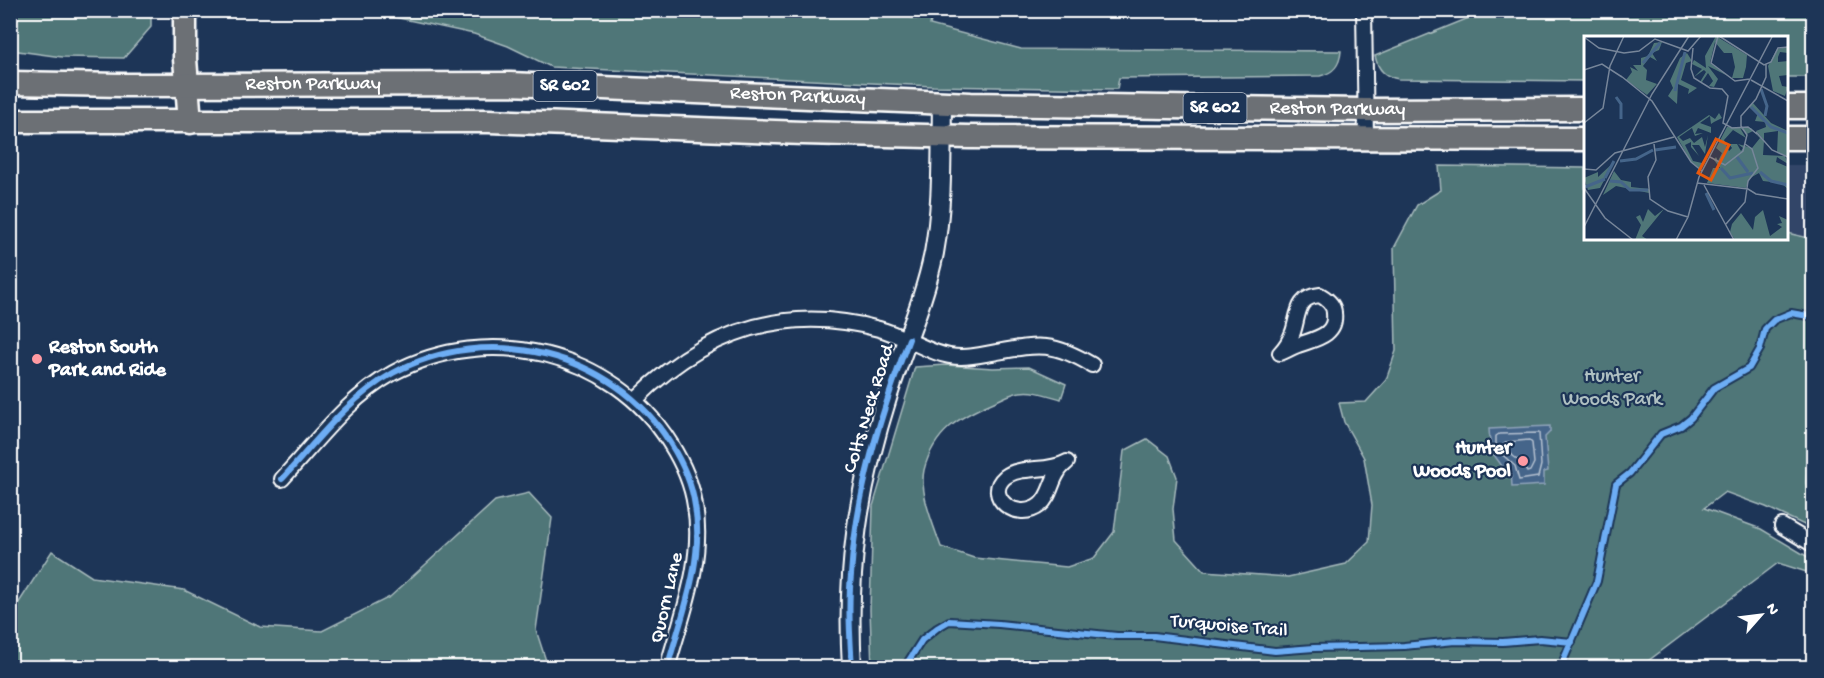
<svg xmlns="http://www.w3.org/2000/svg" width="1824" height="678" font-family="'Gochi Hand',sans-serif">
	<rect width="100%" height="100%" fill="#1d3557"/>
	<filter id="ink" filterUnits="userSpaceOnUse"><feTurbulence type="fractalNoise" baseFrequency=".0167" numOctaves="2"/><feDisplacementMap in="SourceGraphic" scale="12" xChannelSelector="R" yChannelSelector="G"/><feConvolveMatrix kernelMatrix="1 2 1 2 8 2 1 2 1" color-interpolation-filters="sRGB"/></filter>
	<g filter="url(#ink)">
		<path fill="#324467" d="M 1787,165 L 1813,165 L 1813,239 L 1787,233 Z"/>
		<g fill="#4f7678" stroke="#a7babc" stroke-width="1.5">
			<path d="M 11,10 L 151,11 L 151,27 L 124,58 L 62,57 L 11,50 Z"/>
			<path d="M 884,10 L 916,19 L 918,11 L 933,11 L 930,25 L 1021,49 L 1341,51 C 1340,65 1334,73 1320,76 L 1119,78 L 1117,89 L 933,86 L 551,67 L 508,46 L 474,34 L 366,11 Z"/>
			<path d="M 1486,11 L 1813,11 L 1813,77 L 1787,77 L 1786,38 L 1586,38 L 1585,81 L 1399,79 C 1385,77 1378,70 1375,56 Z"/>
			<path d="M 1439,166 L 1585,168 L 1586,238 L 1786,238 L 1787,233 L 1813,239 L 1814,435 L 1809,441 L 1806,483 L 1813,508 L 1813,529 L 1766,507 L 1725,492 L 1704,508 L 1761,529 L 1813,560 L 1813,574 L 1778,563 L 1640,667 L 1093,668 L 1089,663 L 969,663 L 963,667 L 872,668 L 870,610 L 873,506 L 915,367 L 946,365 L 993,368 L 1029,367 L 1066,384 L 1061,399 C 1047,395 1034,390 1020,392 C 1011,393 1002,399 994,402 C 959,417 934,431 924,470 C 919,493 934,526 941,547 L 974,558 L 1067,567 L 1094,558 L 1114,532 L 1124,451 L 1147,439 L 1169,456 L 1177,477 L 1173,509 L 1176,540 L 1204,571 L 1288,577 L 1346,564 L 1369,542 L 1372,505 L 1364,458 L 1344,422 L 1339,403 L 1366,402 L 1386,380 L 1396,351 L 1394,248 L 1417,205 L 1441,190 Z"/>
			<path d="M 529,493 L 552,518 L 536,630 L 548,667 L 11,667 L 11,604 L 18,604 L 52,551 L 92,577 L 184,590 L 260,627 L 322,631 L 390,597 L 495,501 Z"/>
		</g>
		<path fill="#45658a" stroke="#8fa3b9" stroke-width="1.5" d="M 1550,426 L 1550,432 L 1545,437 L 1548,471 L 1544,472 L 1544,485 L 1512,487 L 1511,469 L 1505,470 L 1494,455 L 1491,455 L 1489,429 Z"/>
		<g fill="none" stroke-linecap="round" stroke-linejoin="round">
			<g stroke="#b5c1d0" stroke-width="1.5">
				<path d="M 1539,433 L 1541,465 L 1538,477 L 1519,480 L 1515,466 L 1496,449 L 1496,436 L 1499,434 Z"/>
				<path d="M 1529,440 L 1532,443 L 1534,463 L 1530,471 L 1527,472 L 1521,462 L 1513,456 L 1504,444 L 1507,442 Z"/>
			</g>
			<defs>
				<g id="minor">
					<path d="M 1364,10 L 1366,140"/>
					<path d="M 1320,295 C 1327,299 1334,304 1334,313 C 1337,336 1314,339 1298,345 C 1292,347 1286,351 1280,353 C 1286,347 1290,340 1293,332 C 1299,314 1296,297 1320,295 Z"/>
					<path d="M 635,400 C 703,332 783,303 879,329 C 907,336 932,357 961,357 C 973,357 985,354 997,352 C 1039,344 1054,342 1092,365"/>
					<path d="M 1067,462 C 1064,465 1060,468 1058,472 C 1051,482 1050,497 1040,505 C 1017,523 983,496 1005,477 C 1020,465 1048,473 1067,462 Z"/>
					<path d="M 282,479 C 316,442 348,398 393,373 C 488,322 613,351 670,443 C 682,462 692,484 695,506 C 704,558 684,609 670,658"/>
					<path d="M 1782,526 L 1814,545"/>
				</g>
				<path id="tertiary" d="M 852,668 C 846,569 858,489 888,395 C 903,347 924,302 934,253 C 943,203 941,153 942,103"/>
				<g id="primary">
					<path d="M 185,10 L 185,59 L 190,122"/>
					<path id="s1" d="M 10,83 L 122,85 L 510,84 L 971,104 L 1365,110 L 1586,109"/>
					<path d="M 1786,107 L 1814,107"/>
					<path d="M 10,121 L 489,121 L 803,133 L 969,137 L 1586,139"/>
					<path d="M 1786,138 L 1814,138"/>
				</g>
			</defs>
			<use href="#minor" stroke="#fff" stroke-width="18"/>
			<use href="#tertiary" stroke="#fff" stroke-width="22"/>
			<use href="#primary" stroke="#fff" stroke-width="27"/>
			<use href="#minor" stroke="#1d3557" stroke-width="14"/>
			<use href="#tertiary" stroke="#1d3557" stroke-width="18"/>
			<use href="#primary" stroke="#6c6f75" stroke-width="22"/>
			<defs>
				<g id="cycleway">
					<path d="M 282,479 C 316,442 348,398 393,373 C 488,322 613,351 670,443 C 682,462 692,484 695,506 C 704,558 684,609 670,658"/>
					<path d="M 852,668 C 850,637 848,606 851,575 C 856,493 880,416 909,339"/>
					<path d="M 904,668 L 922,640 L 937,628 L 949,621 L 999,624 L 1117,636 L 1154,636 L 1275,651 L 1314,648 L 1404,646 L 1455,641 L 1503,642 L 1540,639 L 1572,642"/>
					<path d="M 1563,668 L 1564,659 L 1597,581 L 1616,484 L 1630,473 L 1661,434 L 1681,426 L 1691,418 L 1714,388 L 1749,368 L 1760,349 L 1765,329 L 1774,320 L 1791,313 L 1814,317"/>
				</g>
			</defs>
			<use href="#cycleway" stroke="#1d3557" stroke-width="10"/>
			<use href="#cycleway" stroke="#6dadf4" stroke-width="6"/>
		</g>
	</g>
	<g fill="#ff9aa2" stroke="#1d3557" stroke-width="2">
		<circle cx="37" cy="359" r="6"/>
		<circle cx="1523" cy="461" r="6"/>
	</g>
	<g text-anchor="middle" dominant-baseline="central" stroke-width="4.5" stroke-linejoin="round" paint-order="stroke">
		<g fill="#1d3557" stroke="#bbc2cd" stroke-width="1.5">
			<rect x="533.5" y="71" width="63" height="30" rx="4.5"/>
			<rect x="1183.5" y="93" width="63" height="30" rx="4.5"/>
		</g>
		<g font-size="18" font-weight="bold" fill="#fff">
			<text x="565" y="86">SR 602</text>
			<text x="1215" y="108">SR 602</text>
		</g>
		<g font-size="20" fill="#fff" stroke="#1d3557">
			<text stroke="none"><textPath href="#s1" startOffset="303">Reston Parkway</textPath></text>
			<text stroke="none"><textPath href="#s1" startOffset="788">Reston Parkway</textPath></text>
			<text stroke="none"><textPath href="#s1" startOffset="1328">Reston Parkway</textPath></text>
			<text transform="translate(870 409) rotate(-73)">Colts Neck Road</text>
			<text transform="translate(668 598) rotate(-77)">Quorn Lane</text>
			<text transform="translate(1229 627) rotate(5)">Turquoise Trail</text>
		</g>
		<g font-size="20" font-weight="bold" fill="#fff" stroke="#1d3557" text-anchor="start">
			<text x="49" y="348">Reston South<tspan x="49" dy="23">Park and Ride</tspan></text>
			<text x="1511" y="449" text-anchor="end">Hunter<tspan x="1511" dy="23">Woods Pool</tspan></text>
		</g>
		<g font-size="20" fill="#b0c1c2" stroke="#1d3557">
			<text x="1612" y="377">Hunter<tspan x="1612" dy="23">Woods Park</tspan></text>
		</g>
	</g>
	<g transform="translate(1584 36)">
		<rect width="204" height="204" fill="#1d3557"/>
		<path d="M 132,0 L 163,19 L 162,31 L 159,42 L 148,42 L 151,31 L 148,17 L 140,17 L 131,6 L 126,27 L 144,40 L 124,30 L 134,43 L 130,51 L 125,50 L 129,45 L 124,37 L 118,46 L 116,46 L 122,36 L 120,34 L 110,41 L 118,33 L 108,28 L 110,24 L 122,32 L 121,20 ZM 78,6 L 75,14 L 68,17 L 73,25 L 66,21 L 59,30 L 63,34 L 62,44 L 73,48 L 63,59 L 42,44 L 48,36 L 46,31 L 54,35 L 49,29 L 57,29 L 57,22 L 64,20 L 70,7 ZM 204,11 L 204,17 L 196,16 L 194,21 L 194,26 L 204,25 L 204,39 L 195,40 L 198,50 L 204,51 L 201,60 L 189,55 L 184,30 L 193,13 ZM 103,17 L 108,25 L 102,27 L 97,44 L 113,52 L 104,58 L 105,53 L 94,48 L 93,68 L 84,60 L 89,52 L 86,45 L 96,22 ZM 169,67 L 187,87 L 204,95 L 204,120 L 193,117 L 194,95 L 180,97 L 180,104 L 172,95 L 182,91 L 181,86 L 171,85 L 174,77 L 165,71 ZM 135,77 L 138,82 L 130,86 L 127,88 L 126,80 L 116,87 L 127,91 L 127,97 L 114,92 L 111,98 L 119,97 L 111,100 L 108,92 L 95,101 L 99,105 L 106,102 L 110,107 L 118,101 L 121,111 L 124,99 L 121,118 L 115,109 L 108,109 L 115,120 L 107,111 L 107,106 L 101,109 L 109,125 L 118,127 L 124,120 L 116,133 L 107,126 L 93,101 L 125,79 L 131,83 ZM 143,91 L 167,92 L 180,105 L 179,119 L 201,120 L 204,128 L 193,121 L 192,126 L 204,131 L 204,153 L 197,147 L 179,145 L 175,137 L 166,142 L 162,152 L 123,147 L 129,132 L 136,132 L 130,124 L 132,121 L 134,125 L 138,117 L 132,112 ZM 156,92 L 163,98 L 169,95 L 176,102 L 168,112 L 154,108 L 159,112 L 157,115 L 153,108 L 145,108 L 148,112 L 145,115 L 140,104 L 149,94 L 162,102 ZM 30,126 L 16,152 L 4,154 L 0,142 L 14,136 L 14,141 ZM 30,135 L 37,144 L 47,146 L 47,151 L 65,153 L 65,157 L 32,150 L 19,159 ZM 64,173 L 71,180 L 80,173 L 58,200 L 64,204 L 51,204 L 57,189 L 52,181 L 56,179 L 59,186 ZM 179,174 L 186,200 L 198,191 L 193,188 L 198,187 L 195,180 L 204,184 L 203,204 L 151,204 L 146,196 L 148,188 L 157,177 L 169,194 L 171,181 Z" fill="#4f7678" fill-rule="evenodd"/>
		<path fill="none" stroke="#45658a" stroke-width="3" d="M 59,27 L 76,7M 177,53 L 183,70 L 181,80M 91,55 L 101,16M 32,61 L 37,68 L 37,83M 167,71 L 187,91 L 204,97M 71,114 L 92,111M 153,121 L 164,136M 36,125 L 52,123 L 69,114M 137,132 L 146,142 L 169,137M 176,136 L 187,145 L 204,149M 21,142 L 30,125M 26,145 L 37,146 L 46,154 L 64,154M 1,151 L 21,143M 122,157 L 130,174"/>
		<path fill="none" stroke="#77869a" stroke-width="1.5" d="M 134,0 L 127,27 L 151,45 L 166,43M 135,0 L 180,29 L 187,26 L 194,12 L 204,11M 0,1 L 15,12 L 40,17 L 55,15 L 71,3 L 104,15 L 117,0M 109,12 L 107,33 L 110,42 L 126,52 L 138,53 L 144,60 L 139,87 L 148,92 L 164,91 L 173,98M 0,34 L 18,28 L 38,41M 37,40 L 68,65 L 107,126 L 118,135M 167,44 L 204,65M 0,87 L 19,72 L 26,30 L 40,0M 172,96 L 188,114 L 204,121M 70,108 L 72,124 L 64,141 L 66,163 L 84,175 L 104,181M 126,121 L 141,129 L 159,115 L 163,99 L 157,90 L 157,80 L 172,63 L 182,41 L 182,28M 0,133 L 12,134 L 31,117 L 90,101M 113,147 L 164,153 L 172,158 L 204,163M 120,149 L 150,204M 0,152 L 21,182 L 49,204M 142,188 L 161,166 L 164,145 L 174,132 L 168,113 L 161,108M 0,191 L 68,58 L 105,0M 92,204 L 104,181 L 115,141 L 188,1"/>
		<path fill="#e8590c" fill-opacity="0.15" stroke="#e8590c" stroke-width="3" d="M 132,103 L 145,109 L 127,144 L 114,137 Z"/>
		<rect width="204" height="204" fill="none" stroke="#fff" stroke-width="3"/>
	</g>
	<rect width="1824" height="678" fill="none" stroke="#1d3557" stroke-width="36"/>
	<rect x="18" y="18" width="1788" height="642" fill="none" stroke="#fff" stroke-width="2" filter="url(#ink)"/>
	<g transform="translate(1761 615) rotate(62)" stroke="#1d3557" stroke-width="4.5" paint-order="stroke">
	<path d="M0-4.5L10 22L0 15L-10 22Z" fill="#ffffff"/>
	<text y="-9" font-size="16" font-weight="bold" text-anchor="middle" fill="#ffffff">N</text>
	</g>
</svg>
